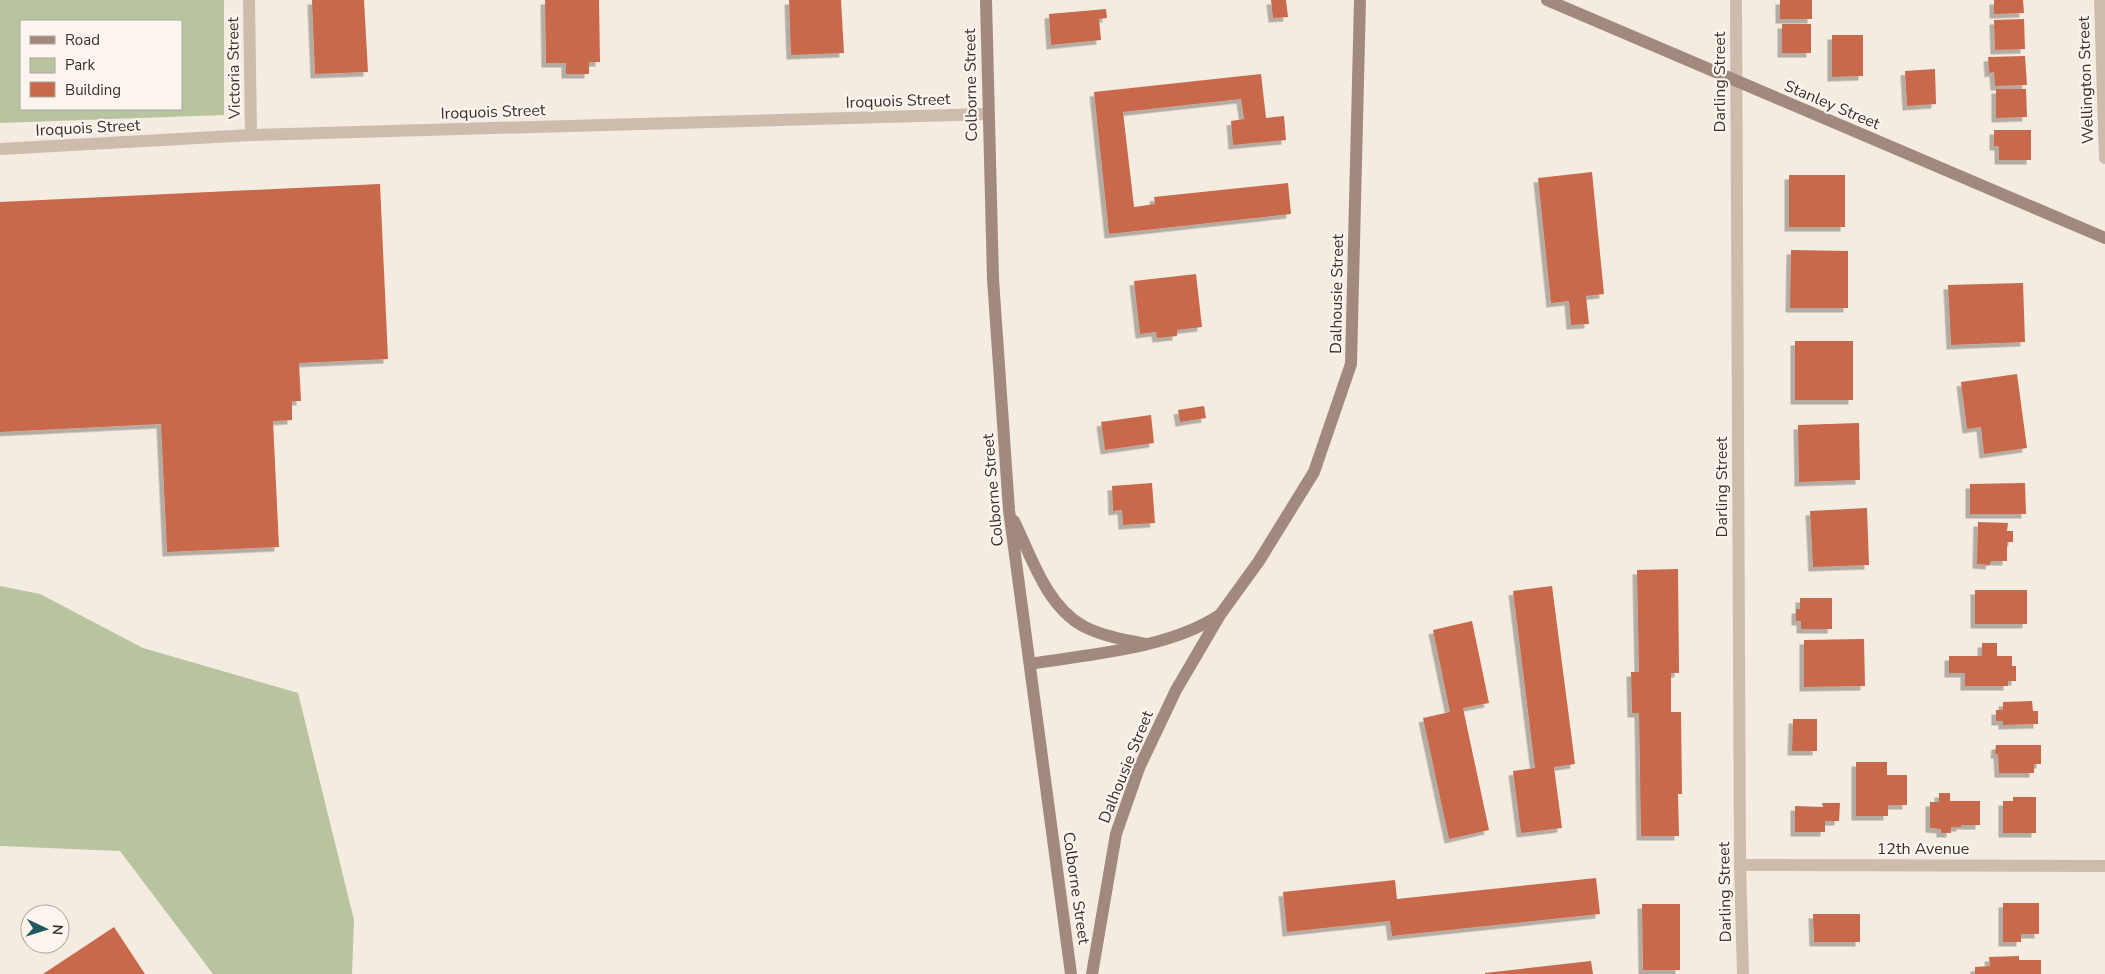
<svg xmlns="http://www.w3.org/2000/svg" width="2105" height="974" font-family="'Nunito Sans',sans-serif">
	<defs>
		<filter id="shadow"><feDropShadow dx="-4.5" dy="4.5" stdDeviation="0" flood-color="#0004"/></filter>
	</defs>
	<rect width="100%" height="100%" fill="#f4ebe1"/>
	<g fill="#b8c4a0" fill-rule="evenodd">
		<path d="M 0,0 L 224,0 L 224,115 L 0,123 ZM 21,21 L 181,21 L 181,109 L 21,109 Z"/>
		<path d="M 0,586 L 40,594 L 143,648 L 298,693 L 354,920 L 352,974 L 213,974 L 120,851 L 0,846 Z"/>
	</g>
	<g fill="#c8694b" filter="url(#shadow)">
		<path d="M 312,0 L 364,0 L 368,72 L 315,74 Z"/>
		<path d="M 545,0 L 599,0 L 600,62 L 589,62 L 589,74 L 566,74 L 566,63 L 546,63 Z"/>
		<path d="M 789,0 L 841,0 L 844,53 L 791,55 Z"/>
		<path d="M 1271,0 L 1286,0 L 1288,17 L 1273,18 Z"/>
		<rect x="1780" y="0" width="32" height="19"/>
		<path d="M 1994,0 L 2023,0 L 2024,13 L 1994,14 Z"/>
		<path d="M 1106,9 L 1107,18 L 1099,19 L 1101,40 L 1051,45 L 1049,14 Z"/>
		<path d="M 2024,19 L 2025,49 L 1995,50 L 1994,20 Z"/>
		<rect x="1782" y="24" width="29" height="29"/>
		<path d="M 1832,35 L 1863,35 L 1863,76 L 1832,77 Z"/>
		<path d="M 2025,56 L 2027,85 L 1995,86 L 1994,72 L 1989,73 L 1988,57 Z"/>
		<path d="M 1935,69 L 1936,104 L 1907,106 L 1905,71 Z"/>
		<path d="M 1261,74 L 1266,118 L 1284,116 L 1286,140 L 1233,145 L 1231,121 L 1244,119 L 1241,99 L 1123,112 L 1134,207 L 1155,204 L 1154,197 L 1288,183 L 1291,214 L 1109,234 L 1094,92 Z"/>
		<path d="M 1996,89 L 2026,89 L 2027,117 L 1996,118 Z"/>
		<path d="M 1994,130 L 2031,130 L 2031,160 L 1999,160 L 1999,146 L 1994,146 Z"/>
		<path d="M 1592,172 L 1604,294 L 1586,296 L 1589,324 L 1571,325 L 1569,301 L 1551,303 L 1538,178 Z"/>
		<rect x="1789" y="175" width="56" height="52"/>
		<path d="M 380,184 L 388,359 L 299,363 L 301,401 L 292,401 L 292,420 L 273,421 L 279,547 L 167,552 L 161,424 L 0,432 L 0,202 Z"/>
		<path d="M 1791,250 L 1848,251 L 1848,308 L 1790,308 Z"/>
		<path d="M 1196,274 L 1202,327 L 1177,330 L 1177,336 L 1157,338 L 1156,332 L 1140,334 L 1134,281 Z"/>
		<path d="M 2023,283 L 2025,342 L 1951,345 L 1948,285 Z"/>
		<rect x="1795" y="341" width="58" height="59"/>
		<path d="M 2017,374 L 2027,448 L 1984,454 L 1981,427 L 1967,429 L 1961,382 Z"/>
		<path d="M 1204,406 L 1206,418 L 1180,422 L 1178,410 Z"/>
		<path d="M 1151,415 L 1154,443 L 1105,450 L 1101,422 Z"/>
		<path d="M 1859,423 L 1860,480 L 1799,482 L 1798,425 Z"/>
		<path d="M 1152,483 L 1155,523 L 1123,525 L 1122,510 L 1113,511 L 1112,486 Z"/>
		<path d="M 2025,483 L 2026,514 L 1970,514 L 1970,484 Z"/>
		<path d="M 1867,508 L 1869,565 L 1813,567 L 1810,511 Z"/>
		<path d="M 1978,522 L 2008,523 L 2007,531 L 2013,531 L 2013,542 L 2007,542 L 2007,561 L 1991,561 L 1990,565 L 1977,564 Z"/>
		<path d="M 1678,569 L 1679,673 L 1671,673 L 1671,712 L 1681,712 L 1682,794 L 1678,794 L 1679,836 L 1641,836 L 1639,713 L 1632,713 L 1631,672 L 1639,672 L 1637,570 Z"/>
		<path d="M 1552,586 L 1575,764 L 1554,767 L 1562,828 L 1521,833 L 1513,771 L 1535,768 L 1513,591 Z"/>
		<rect x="1975" y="590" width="52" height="34"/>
		<path d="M 1800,598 L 1832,598 L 1832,629 L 1801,629 L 1801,621 L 1796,621 L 1796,609 L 1800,609 Z"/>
		<path d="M 1472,621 L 1489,703 L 1463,708 L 1489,830 L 1449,839 L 1423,718 L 1450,712 L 1433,630 Z"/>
		<path d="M 1864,639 L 1865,686 L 1804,687 L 1804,640 Z"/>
		<path d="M 1982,643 L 1997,643 L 1997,656 L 2012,656 L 2012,666 L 2016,666 L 2016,681 L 2008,681 L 2008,686 L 1965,686 L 1965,673 L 1949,673 L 1949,656 L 1982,656 Z"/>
		<path d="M 2032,701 L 2033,711 L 2038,711 L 2038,724 L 2003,725 L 2003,721 L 1996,721 L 1996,710 L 2003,710 L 2003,702 Z"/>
		<path d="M 1793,719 L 1817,719 L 1817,751 L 1792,751 Z"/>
		<path d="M 1996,745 L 2041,745 L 2041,764 L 2034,764 L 2034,773 L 1999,773 L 1998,754 L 1995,754 Z"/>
		<path d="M 1856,762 L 1887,762 L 1887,775 L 1907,775 L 1907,805 L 1888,805 L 1888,816 L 1856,816 Z"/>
		<path d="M 1939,793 L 1950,793 L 1950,801 L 1980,801 L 1980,825 L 1961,825 L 1961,827 L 1951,827 L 1951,833 L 1941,833 L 1941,829 L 1930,828 L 1930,802 L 1939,802 Z"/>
		<path d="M 2013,797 L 2036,797 L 2036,833 L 2003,833 L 2003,801 L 2013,801 Z"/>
		<path d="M 1822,803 L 1840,803 L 1839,821 L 1825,821 L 1825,832 L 1795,832 L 1795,806 L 1823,807 Z"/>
		<path d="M 1596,878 L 1600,914 L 1392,936 L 1390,921 L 1287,932 L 1283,892 L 1395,880 L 1397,899 Z"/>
		<path d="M 2003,903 L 2039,903 L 2039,934 L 2021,934 L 2021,942 L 2003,942 Z"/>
		<path d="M 1642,904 L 1680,904 L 1680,970 L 1643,970 Z"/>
		<path d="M 1813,914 L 1860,914 L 1860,942 L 1814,942 Z"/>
		<path d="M 114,927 L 145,974 L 43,974 Z"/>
		<path d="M 2019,956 L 2019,960 L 2041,960 L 2041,974 L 1975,974 L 1975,967 L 1990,966 L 1989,957 Z"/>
		<path d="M 1591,961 L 1593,974 L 1485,974 L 1485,973 Z"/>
	</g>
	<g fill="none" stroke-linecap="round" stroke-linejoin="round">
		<g stroke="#cdbbac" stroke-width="12">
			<path d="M 249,0 L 251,135"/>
			<path d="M 1736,0 L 1740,865 L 1743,974"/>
			<path d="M 2100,0 L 2105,158"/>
			<path d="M 0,149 L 251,135 L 988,114"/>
			<path d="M 1740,865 L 2105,866"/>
		</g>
		<g stroke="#a18a7d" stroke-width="12">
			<path d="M 986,0 L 993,279 L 1009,510 L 1071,974"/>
			<path d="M 1547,0 L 2105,238"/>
			<path d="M 1014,521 C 1032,558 1046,605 1083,626 C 1102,636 1125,640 1146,644"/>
			<path d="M 1030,664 C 1090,654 1167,649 1218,616"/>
			<path d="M 1092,974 L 1116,834 L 1139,768 L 1176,690 L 1220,615 L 1259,561 L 1314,472 L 1351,364 L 1360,0"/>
		</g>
	</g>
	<g text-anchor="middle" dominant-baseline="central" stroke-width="4.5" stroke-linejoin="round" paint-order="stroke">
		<g font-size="16" fill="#3b302b" stroke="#fbf5ee">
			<text transform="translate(234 68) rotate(-91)">Victoria Street</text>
			<text transform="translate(2086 80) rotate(-92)">Wellington Street</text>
			<text transform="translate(1720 82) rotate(-90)">Darling Street</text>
			<text transform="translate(971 85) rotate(-91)">Colborne Street</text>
			<text transform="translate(898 101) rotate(-2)">Iroquois Street</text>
			<text transform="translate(1832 105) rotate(23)">Stanley Street</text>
			<text transform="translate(493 112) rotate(-2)">Iroquois Street</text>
			<text transform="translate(88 128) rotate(-3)">Iroquois Street</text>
			<text transform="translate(1337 294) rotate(-89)">Dalhousie Street</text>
			<text transform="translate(1722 487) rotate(-90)">Darling Street</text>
			<text transform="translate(993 490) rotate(-95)">Colborne Street</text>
			<text transform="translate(1126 767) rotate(-68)">Dalhousie Street</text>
			<text x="1923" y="849">12th Avenue</text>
			<text transform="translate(1076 888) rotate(82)">Colborne Street</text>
			<text transform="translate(1725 892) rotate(-91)">Darling Street</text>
		</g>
	</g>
	<rect x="20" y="20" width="162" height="90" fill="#fbf5ee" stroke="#aea6a0"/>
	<rect x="30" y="36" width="25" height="8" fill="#a18a7d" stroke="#aea6a0"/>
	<text x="65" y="45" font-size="15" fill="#3b302b">Road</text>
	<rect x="30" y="58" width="25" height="15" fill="#b8c4a0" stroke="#aea6a0"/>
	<text x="65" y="70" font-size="15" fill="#3b302b">Park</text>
	<rect x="30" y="82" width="25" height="15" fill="#c8694b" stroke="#aea6a0"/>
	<text x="65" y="95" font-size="15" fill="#3b302b">Building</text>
	<g transform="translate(45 929) rotate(94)"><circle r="24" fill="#fbf5ee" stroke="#aea6a0"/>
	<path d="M0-4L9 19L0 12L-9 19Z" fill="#1f5a5e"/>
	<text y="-8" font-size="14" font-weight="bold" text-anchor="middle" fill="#3b302b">N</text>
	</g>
</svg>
